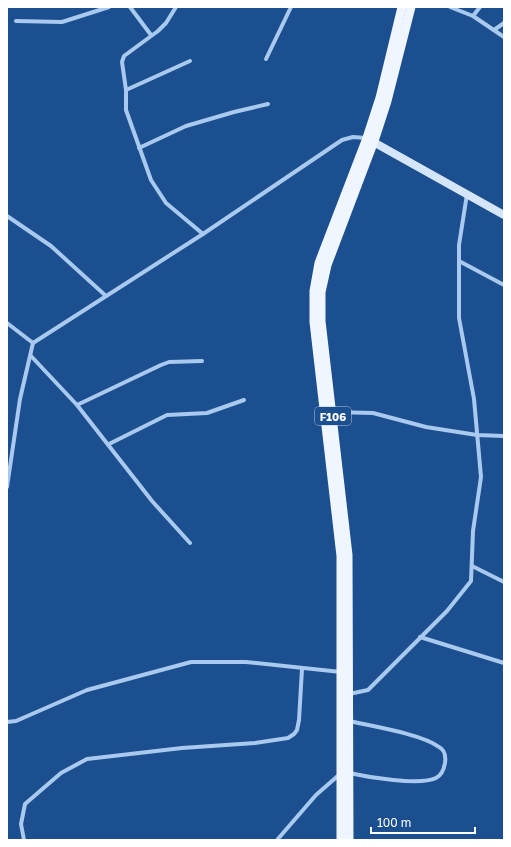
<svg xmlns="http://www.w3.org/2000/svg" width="511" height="847" font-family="'Golos Text',sans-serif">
	<rect width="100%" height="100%" fill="#1b4f8f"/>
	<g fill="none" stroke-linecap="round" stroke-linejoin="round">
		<g stroke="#a9c9ee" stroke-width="4">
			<path d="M 130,7 L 151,35"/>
			<path d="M 176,7 L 166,23 L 158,31 L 124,56 L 122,62 L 126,90 L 126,110 L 151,180 L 166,203 L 203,234"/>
			<path d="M 450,7 L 473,16 L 504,37"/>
			<path d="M 473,16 L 480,7"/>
			<path d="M 16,21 L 62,22 L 109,7"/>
			<path d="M 494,30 L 504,23"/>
			<path d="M 266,59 L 291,7"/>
			<path d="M 126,90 L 190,61"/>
			<path d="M 139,148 L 186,126 L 234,112 L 268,104"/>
			<path d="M 7,216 L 51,246 L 106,296"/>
			<path d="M 459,261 L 504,285"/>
			<path d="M 7,323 L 33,343"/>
			<path d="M 31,356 L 77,405 L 152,501 L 190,543"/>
			<path d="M 77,405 L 161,365 L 169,362 L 202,361"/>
			<path d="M 332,412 L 373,413 L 426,427 L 477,435 L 504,436"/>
			<path d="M 109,444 L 167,415 L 207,413 L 244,400"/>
			<path d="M 7,487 L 20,399 L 33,343 L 203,234 L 342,140 L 353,137 L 366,138"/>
			<path d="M 472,566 L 504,582"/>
			<path d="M 420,637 L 504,663"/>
			<path d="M 349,694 L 368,690 L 447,611 L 471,581 L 473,531 L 481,477 L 474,399 L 459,318 L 459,245 L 467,194"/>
			<path d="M 349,721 C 371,726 422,734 439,747 C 445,750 446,756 445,763 C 444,769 442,775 436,778 C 420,786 367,777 349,773"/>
			<path d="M 7,722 L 16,721 L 87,690 L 191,662 L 246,662 L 341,672"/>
			<path d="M 24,840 L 21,824 L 25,804 L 61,773 L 87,759 L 182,748 L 255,743 L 288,738 L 294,734 L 297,730 L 299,720 L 302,669"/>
			<path d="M 277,840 L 316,795 L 340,774"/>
		</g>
		<path stroke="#d6e6fa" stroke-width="8" d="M 368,139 L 504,215"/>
		<g stroke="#f0f6ff" stroke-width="9">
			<path d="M 341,840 L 341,556 L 314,322 L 314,291 L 319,263 L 367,138 L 380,98 L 402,7"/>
			<path d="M 349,840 L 348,555 L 321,321 L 321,292 L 327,265 L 374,141 L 387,101 L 411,7"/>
		</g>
	</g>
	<g text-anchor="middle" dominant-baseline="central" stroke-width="3.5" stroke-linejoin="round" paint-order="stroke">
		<rect fill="#1b4f8f" stroke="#bbcadd" stroke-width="1" x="315" y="407" width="36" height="18" rx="3"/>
		<g font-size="11" font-weight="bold" fill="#fff">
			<text x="333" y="416">F106</text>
		</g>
	</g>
	<rect width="511" height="847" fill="none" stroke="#ffffff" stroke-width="16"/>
	<path d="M371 827v6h104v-6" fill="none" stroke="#ffffff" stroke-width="2"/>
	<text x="377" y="827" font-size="12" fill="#ffffff" stroke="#1b4f8f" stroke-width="3" paint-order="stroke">100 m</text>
</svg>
